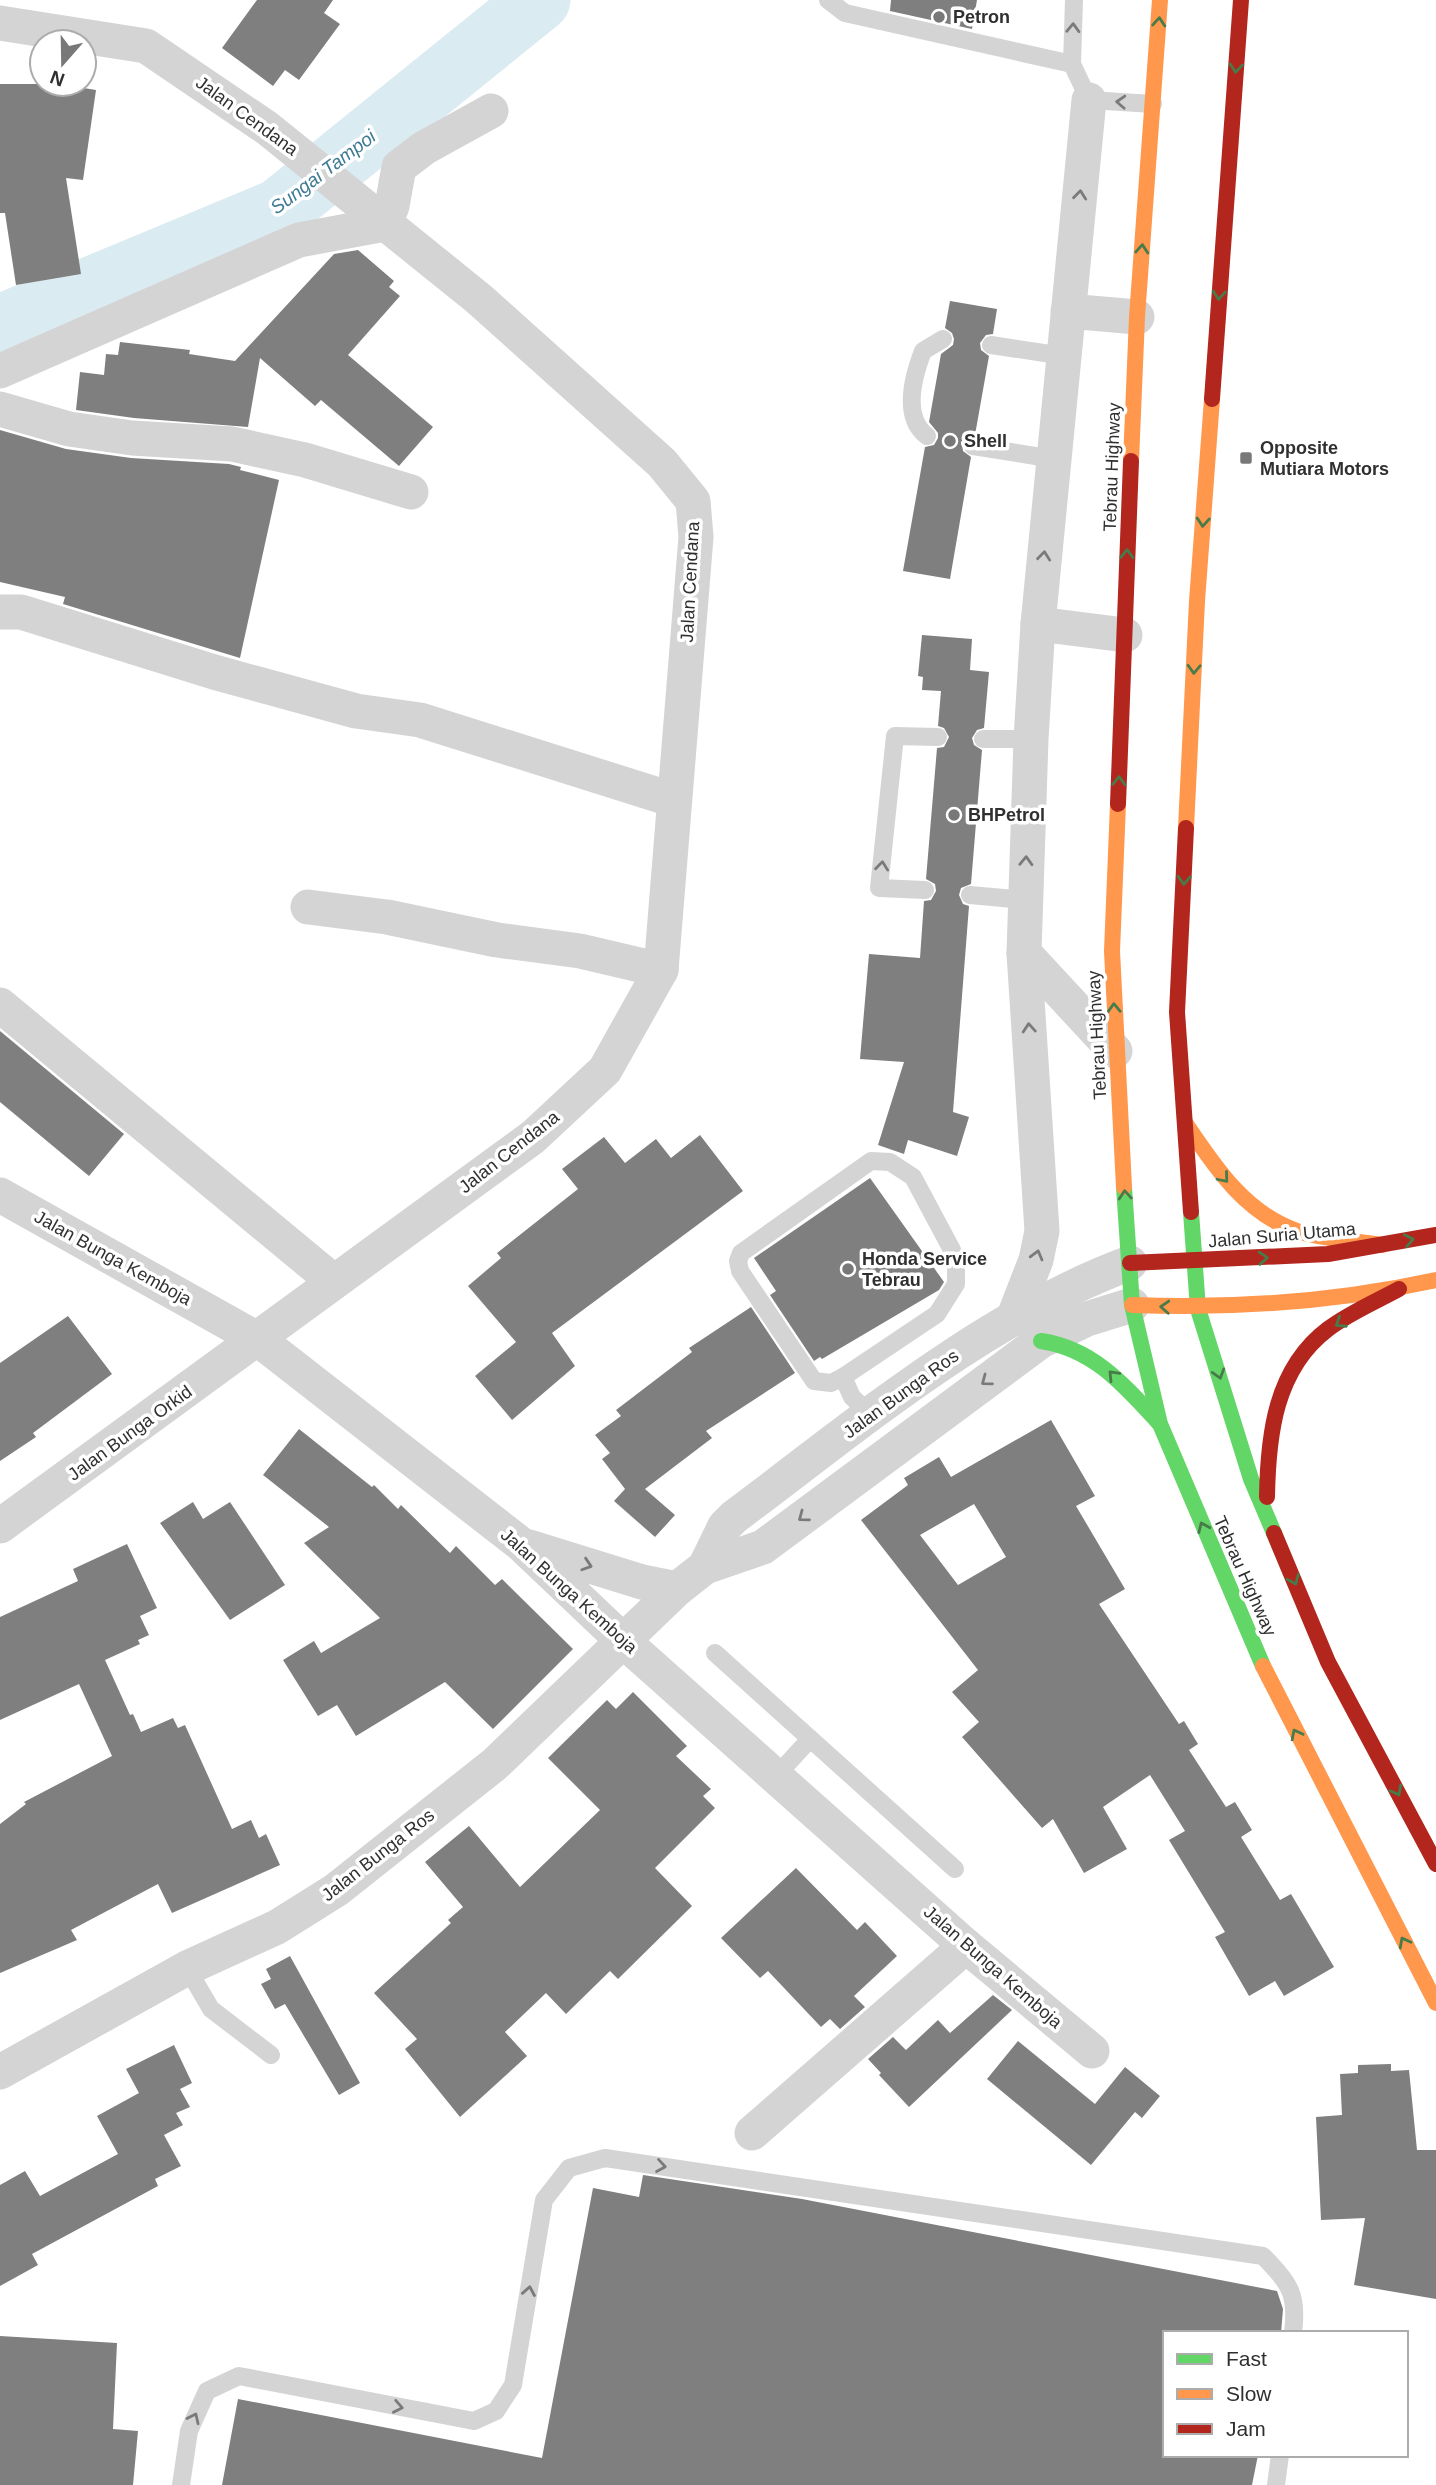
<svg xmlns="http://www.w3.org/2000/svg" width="1436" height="2485" font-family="Arial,sans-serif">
	<rect width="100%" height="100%" fill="#fff"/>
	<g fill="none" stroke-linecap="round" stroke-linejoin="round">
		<path stroke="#daebf2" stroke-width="63" d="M 0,326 L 279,210 L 539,0"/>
	</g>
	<g fill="#7f7f7f" fill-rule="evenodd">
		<path d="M 257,0 L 333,0 L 324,13 L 340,24 L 299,80 L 285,70 L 273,86 L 222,48 Z"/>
		<path d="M 891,0 L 977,0 L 972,29 L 890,11 Z"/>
		<path d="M 0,84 L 59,84 L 96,90 L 83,180 L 66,178 L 81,274 L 16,285 L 5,213 L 0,213 Z"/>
		<path d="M 358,250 L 394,281 L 389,287 L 400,296 L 348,355 L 433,427 L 399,466 L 321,400 L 315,406 L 260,358 L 248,427 L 134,418 L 76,410 L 80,372 L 104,375 L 106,354 L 118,355 L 120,342 L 190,350 L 189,354 L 235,361 L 334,254 Z"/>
		<path d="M 950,301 L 997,309 L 993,334 L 986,335 L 980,343 L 981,350 L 989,356 L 975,435 L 968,436 L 962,444 L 963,451 L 971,457 L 950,579 L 903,571 L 925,447 L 934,445 L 938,438 L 938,433 L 929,422 L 941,354 L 953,345 L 954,339 L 952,333 L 945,328 Z"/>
		<path d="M 0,430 L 66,449 L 131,458 L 229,464 L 241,467 L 240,470 L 279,480 L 240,658 L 63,604 L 65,597 L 0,582 Z"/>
		<path d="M 922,635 L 972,639 L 970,670 L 989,672 L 984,728 L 977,730 L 972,738 L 974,745 L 982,750 L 971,884 L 961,888 L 959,895 L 963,904 L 969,906 L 953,1112 L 969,1117 L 957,1156 L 908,1140 L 904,1154 L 878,1145 L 904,1062 L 860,1059 L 869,954 L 920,958 L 924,901 L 931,900 L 936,891 L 935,884 L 926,879 L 937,748 L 944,747 L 949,737 L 944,728 L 938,726 L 941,691 L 922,690 L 923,677 L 918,676 Z"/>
		<path d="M 0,1031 L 124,1134 L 89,1176 L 0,1102 Z"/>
		<path d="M 700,1135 L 743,1191 L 552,1333 L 575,1366 L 512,1420 L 475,1376 L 516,1342 L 468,1286 L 501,1258 L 497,1253 L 578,1189 L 562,1169 L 604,1137 L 625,1163 L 656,1139 L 671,1158 Z"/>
		<path d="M 870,1178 L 944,1282 L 939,1290 L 822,1359 L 820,1357 L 814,1361 L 770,1295 L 776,1291 L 754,1258 Z"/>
		<path d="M 751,1307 L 795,1373 L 706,1431 L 712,1438 L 645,1489 L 675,1515 L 655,1537 L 614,1501 L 625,1489 L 602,1459 L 610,1453 L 595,1435 L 621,1416 L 616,1410 L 692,1352 L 689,1348 Z"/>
		<path d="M 68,1316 L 112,1374 L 33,1433 L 36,1437 L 0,1461 L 0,1363 Z"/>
		<path d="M 1051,1420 L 1095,1496 L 1076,1506 L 1125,1589 L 1099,1604 L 1179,1724 L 1184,1721 L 1198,1744 L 1189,1750 L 1226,1807 L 1235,1802 L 1252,1830 L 1241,1837 L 1280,1900 L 1291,1894 L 1334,1967 L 1284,1996 L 1275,1981 L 1249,1996 L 1215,1937 L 1225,1932 L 1169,1840 L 1185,1831 L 1150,1775 L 1103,1807 L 1127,1849 L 1084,1873 L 1053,1819 L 1042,1828 L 962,1737 L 979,1722 L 952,1692 L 978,1670 L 861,1520 L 908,1485 L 904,1478 L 939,1457 L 951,1477 ZM 974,1504 L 1006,1557 L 958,1585 L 920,1535 Z"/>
		<path d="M 299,1429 L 372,1487 L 374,1485 L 398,1509 L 401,1505 L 450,1553 L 456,1546 L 495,1585 L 502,1579 L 573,1649 L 493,1729 L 445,1682 L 356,1736 L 337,1705 L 318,1716 L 283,1660 L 314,1641 L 321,1653 L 380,1618 L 304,1543 L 329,1527 L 263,1475 Z"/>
		<path d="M 193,1502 L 203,1519 L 230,1502 L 285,1585 L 230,1620 L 160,1523 Z"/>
		<path d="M 127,1544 L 157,1608 L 140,1616 L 149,1635 L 138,1640 L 140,1644 L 105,1660 L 130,1715 L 133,1714 L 141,1732 L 173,1718 L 178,1728 L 185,1725 L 232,1829 L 251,1820 L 259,1838 L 266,1834 L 280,1865 L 172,1913 L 158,1884 L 71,1930 L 77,1940 L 0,1973 L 0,1824 L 26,1804 L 24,1802 L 112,1756 L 79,1684 L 0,1720 L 0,1617 L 78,1581 L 73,1569 Z"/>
		<path d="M 633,1692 L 687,1746 L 676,1756 L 711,1789 L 703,1796 L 715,1808 L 655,1868 L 692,1906 L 618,1979 L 610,1971 L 566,2014 L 546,1993 L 505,2032 L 527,2056 L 460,2117 L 405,2049 L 417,2039 L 374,1993 L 451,1923 L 448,1920 L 463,1907 L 425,1862 L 469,1826 L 520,1887 L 600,1810 L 548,1758 L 607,1700 L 616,1709 Z"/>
		<path d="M 796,1868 L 857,1930 L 865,1922 L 897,1956 L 854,1996 L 865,2007 L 840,2029 L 830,2019 L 821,2027 L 768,1971 L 760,1978 L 721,1938 Z"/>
		<path d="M 290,1956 L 360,2083 L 339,2095 L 285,2004 L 275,2009 L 261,1984 L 271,1979 L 266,1969 Z"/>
		<path d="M 993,1995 L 1012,2010 L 909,2107 L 879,2075 L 881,2073 L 868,2059 L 893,2037 L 906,2050 L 938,2020 L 950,2033 Z"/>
		<path d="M 1018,2041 L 1095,2104 L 1125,2067 L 1160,2096 L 1142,2118 L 1135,2112 L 1091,2165 L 987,2079 Z"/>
		<path d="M 174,2045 L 192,2083 L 180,2089 L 190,2107 L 176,2113 L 183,2125 L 164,2135 L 181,2166 L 155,2179 L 158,2186 L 32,2254 L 38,2265 L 0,2286 L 0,2185 L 25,2171 L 40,2196 L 118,2154 L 97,2116 L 139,2093 L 126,2069 Z"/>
		<path d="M 1391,2064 L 1391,2071 L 1409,2070 L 1417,2150 L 1436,2150 L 1436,2299 L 1354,2285 L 1365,2218 L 1321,2220 L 1316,2117 L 1342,2115 L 1340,2074 L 1358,2073 L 1358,2065 Z"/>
		<path d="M 643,2175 L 802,2199 L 1277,2291 L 1283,2309 L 1281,2333 L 1165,2333 L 1165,2455 L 1258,2455 L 1252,2485 L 222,2485 L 238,2399 L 542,2458 L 593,2188 L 639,2197 Z"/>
		<path d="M 0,2336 L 117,2343 L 113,2429 L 138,2431 L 133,2485 L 0,2485 Z"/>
	</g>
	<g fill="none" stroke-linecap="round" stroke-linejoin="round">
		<g stroke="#d4d4d4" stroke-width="18">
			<path d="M 828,0 L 845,13 L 1072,64"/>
			<path d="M 1074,0 L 1072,64 L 1089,100 L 1153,104"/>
			<path d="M 991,345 L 1064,356"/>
			<path d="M 927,436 C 902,417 913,377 923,351 L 943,339"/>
			<path d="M 973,446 L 1054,459"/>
			<path d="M 983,739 L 1031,739"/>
			<path d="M 925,890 L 879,888 L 895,736 L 938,737"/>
			<path d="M 970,895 L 1025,900"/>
			<path d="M 871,1161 L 890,1162 L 913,1177 L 952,1250 L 956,1267 L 956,1284 L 937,1314 L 843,1377 L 831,1383 L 814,1381 L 740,1271 L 738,1261 L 741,1253 Z"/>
			<path d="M 843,1377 L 852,1397 L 871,1415"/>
			<path d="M 715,1653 L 955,1869"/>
			<path d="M 776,1776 L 810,1739"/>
			<path d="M 187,1968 L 211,2009 L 271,2055"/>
			<path d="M 181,2485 L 189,2431 L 207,2391 L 239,2376 L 474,2421 L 496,2411 L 513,2385 L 544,2200 L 569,2168 L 605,2158 L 1263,2256 C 1290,2284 1298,2294 1293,2333"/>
			<path d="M 1276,2485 L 1280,2455"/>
		</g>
		<g stroke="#d4d4d4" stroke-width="35">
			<path d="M 0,23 L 146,46 L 267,128 L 479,299 L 662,463 L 693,501 L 696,537 L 661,970 L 605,1070 L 533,1137 L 0,1526"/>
			<path d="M 1068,311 L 1137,317"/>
			<path d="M 0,371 L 299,240 L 385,224 L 392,206 L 399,167 L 424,148 L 491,111"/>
			<path d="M 0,409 L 69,429 L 132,438 L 232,444 L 305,460 L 411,492"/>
			<path d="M 0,612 L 21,612 L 214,672 L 356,711 L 420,720 L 674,800"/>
			<path d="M 1038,624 L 1125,635"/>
			<path d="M 308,907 L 387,917 L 497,940 L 580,951 L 661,970"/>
			<path d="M 1024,953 L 1115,1051"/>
			<path d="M 0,1005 L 333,1281"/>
			<path d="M 0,1195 L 259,1340 L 522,1545 L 621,1639 L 966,1946 L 1092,2051"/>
			<path d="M 1013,1319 L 1036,1260 L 1042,1231 L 1024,953 L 1031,739 L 1038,624 L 1089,100"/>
			<path d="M 529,1547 L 642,1582 L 677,1589"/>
			<path d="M 705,1567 L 725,1526 L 734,1517 C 859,1424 982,1318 1130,1263"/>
			<path d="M 0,2072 L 187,1968 L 277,1927 L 336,1890 L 495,1764 L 677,1589 L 705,1567 L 763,1547 L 1041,1341 L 1087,1319 L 1132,1305"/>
			<path d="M 752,2133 L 966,1946"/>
		</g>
		<g stroke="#63d668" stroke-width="16">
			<path d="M 1124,1187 L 1132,1305 L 1160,1424 L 1263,1666"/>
			<path d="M 1191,1212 L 1198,1309 L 1251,1479 L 1274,1533"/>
			<path d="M 1041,1341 C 1094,1349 1124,1385 1159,1423"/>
		</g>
		<g stroke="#ff974d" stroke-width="16">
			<path d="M 1131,461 L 1137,317 L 1160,0"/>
			<path d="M 1118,804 L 1112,951 L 1124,1187"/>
			<path d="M 1186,828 L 1197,601 L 1212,399"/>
			<path d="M 1186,1124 C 1215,1167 1245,1213 1297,1231 C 1324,1240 1354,1240 1382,1245"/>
			<path d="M 1132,1305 C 1235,1309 1335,1302 1436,1280"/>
			<path d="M 1263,1666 L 1436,2003"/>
		</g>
		<g stroke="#b3261e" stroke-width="16">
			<path d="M 1212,399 L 1241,0"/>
			<path d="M 1118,804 L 1131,461"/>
			<path d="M 1186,828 L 1177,1012 L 1191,1212"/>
			<path d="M 1130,1263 L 1328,1254 L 1436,1235"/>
			<path d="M 1267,1497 C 1268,1435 1275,1369 1328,1329 C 1349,1313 1375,1302 1399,1289"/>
			<path d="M 1274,1533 L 1328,1662 L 1436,1864"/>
		</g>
	</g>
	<defs><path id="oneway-chevron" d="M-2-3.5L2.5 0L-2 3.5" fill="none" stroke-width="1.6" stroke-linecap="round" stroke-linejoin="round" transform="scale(1.75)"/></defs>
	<g stroke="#477b49">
		<use href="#oneway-chevron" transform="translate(1159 22) rotate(-86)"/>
		<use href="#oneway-chevron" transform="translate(1236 68) rotate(94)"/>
		<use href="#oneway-chevron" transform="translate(1142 249) rotate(-86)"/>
		<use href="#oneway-chevron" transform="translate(1219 295) rotate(94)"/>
		<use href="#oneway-chevron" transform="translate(1203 522) rotate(94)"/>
		<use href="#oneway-chevron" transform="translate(1127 554) rotate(-88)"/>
		<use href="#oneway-chevron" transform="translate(1194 669) rotate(92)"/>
		<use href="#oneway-chevron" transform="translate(1119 781) rotate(-88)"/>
		<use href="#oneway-chevron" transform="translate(1184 880) rotate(93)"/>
		<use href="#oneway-chevron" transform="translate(1114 1008) rotate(-92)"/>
		<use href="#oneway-chevron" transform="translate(1224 1178) rotate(50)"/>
		<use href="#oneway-chevron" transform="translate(1125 1195) rotate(-94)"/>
		<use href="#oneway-chevron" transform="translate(1409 1240) rotate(-11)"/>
		<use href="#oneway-chevron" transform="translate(1263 1258) rotate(-4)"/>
		<use href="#oneway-chevron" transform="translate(1165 1307) rotate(-177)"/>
		<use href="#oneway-chevron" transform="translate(1340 1323) rotate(147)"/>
		<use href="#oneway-chevron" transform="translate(1219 1374) rotate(73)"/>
		<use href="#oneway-chevron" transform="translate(1113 1375) rotate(-134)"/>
		<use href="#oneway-chevron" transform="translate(1203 1527) rotate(-114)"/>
		<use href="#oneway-chevron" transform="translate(1294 1580) rotate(67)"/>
		<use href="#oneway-chevron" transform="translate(1296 1734) rotate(-117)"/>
		<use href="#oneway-chevron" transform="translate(1397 1791) rotate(62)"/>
		<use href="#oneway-chevron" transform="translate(1404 1942) rotate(-118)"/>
	</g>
	<g stroke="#7a7a7a">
		<use href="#oneway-chevron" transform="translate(1073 28) rotate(-88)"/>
		<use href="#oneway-chevron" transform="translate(1121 102) rotate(-177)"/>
		<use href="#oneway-chevron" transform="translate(1080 195) rotate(-84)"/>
		<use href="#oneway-chevron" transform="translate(1044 556) rotate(-84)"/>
		<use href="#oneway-chevron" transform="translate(1026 861) rotate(-88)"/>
		<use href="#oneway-chevron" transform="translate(882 866) rotate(-84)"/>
		<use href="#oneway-chevron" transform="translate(1029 1028) rotate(-94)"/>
		<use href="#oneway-chevron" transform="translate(1037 1255) rotate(-75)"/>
		<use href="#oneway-chevron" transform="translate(986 1381) rotate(143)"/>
		<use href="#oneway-chevron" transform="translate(803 1517) rotate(143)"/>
		<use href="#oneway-chevron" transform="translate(587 1565) rotate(18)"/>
		<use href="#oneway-chevron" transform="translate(661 2166) rotate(9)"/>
		<use href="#oneway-chevron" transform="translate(529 2291) rotate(-80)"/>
		<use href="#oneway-chevron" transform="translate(398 2407) rotate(11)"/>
		<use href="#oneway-chevron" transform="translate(194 2418) rotate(-65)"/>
	</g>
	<g fill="#787878" stroke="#fff" stroke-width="2.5">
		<circle cx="939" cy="17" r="7"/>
		<circle cx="950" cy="441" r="7"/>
		<rect x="1239" y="451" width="14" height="14" rx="3.5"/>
		<circle cx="954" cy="815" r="7"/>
		<circle cx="848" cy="1269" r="7"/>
	</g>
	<g text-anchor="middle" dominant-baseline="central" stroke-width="7" stroke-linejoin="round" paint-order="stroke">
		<g font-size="18" font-weight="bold" fill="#303030" stroke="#fff" text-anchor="start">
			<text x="953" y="17">Petron</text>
			<text x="964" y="441">Shell</text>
			<text x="1260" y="448">Opposite<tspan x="1260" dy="21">Mutiara Motors</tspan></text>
			<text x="968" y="815">BHPetrol</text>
			<text x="862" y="1259">Honda Service<tspan x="862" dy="21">Tebrau</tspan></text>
		</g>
		<g font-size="18" fill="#303030" stroke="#fff">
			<text transform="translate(247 116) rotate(36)">Jalan Cendana</text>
			<text transform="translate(1112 467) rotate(-88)">Tebrau Highway</text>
			<text transform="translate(690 582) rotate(-87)">Jalan Cendana</text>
			<text transform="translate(1097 1035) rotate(-93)">Tebrau Highway</text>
			<text transform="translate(509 1152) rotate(-38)">Jalan Cendana</text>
			<text transform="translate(1282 1235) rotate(-5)">Jalan Suria Utama</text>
			<text transform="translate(113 1258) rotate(29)">Jalan Bunga Kemboja</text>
			<text transform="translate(901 1394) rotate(-36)">Jalan Bunga Ros</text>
			<text transform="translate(130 1433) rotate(-36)">Jalan Bunga Orkid</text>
			<text transform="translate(1245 1576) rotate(66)">Tebrau Highway</text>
			<text transform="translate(569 1591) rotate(42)">Jalan Bunga Kemboja</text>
			<text transform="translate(378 1855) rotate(-38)">Jalan Bunga Ros</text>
			<text transform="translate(993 1967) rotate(41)">Jalan Bunga Kemboja</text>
		</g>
		<g font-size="19" font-style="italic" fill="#3d7a93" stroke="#fff">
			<text transform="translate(323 172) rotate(-37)">Sungai Tampoi</text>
		</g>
	</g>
	<rect x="1163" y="2331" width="245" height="126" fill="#ffffff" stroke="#acacac" stroke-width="2"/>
	<rect x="1177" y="2354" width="35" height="10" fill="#63d668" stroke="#acacac" stroke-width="2"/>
	<text x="1226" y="2366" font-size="21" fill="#303030">Fast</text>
	<rect x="1177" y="2389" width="35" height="10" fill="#ff974d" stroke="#acacac" stroke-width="2"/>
	<text x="1226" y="2401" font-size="21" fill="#303030">Slow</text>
	<rect x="1177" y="2424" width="35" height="10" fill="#b3261e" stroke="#acacac" stroke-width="2"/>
	<text x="1226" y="2436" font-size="21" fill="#303030">Jam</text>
	<g transform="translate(63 63) rotate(200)"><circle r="33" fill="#ffffff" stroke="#acacac" stroke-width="2"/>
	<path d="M0-5L12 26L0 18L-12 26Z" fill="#787878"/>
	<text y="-10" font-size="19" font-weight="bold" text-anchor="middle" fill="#303030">N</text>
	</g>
</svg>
